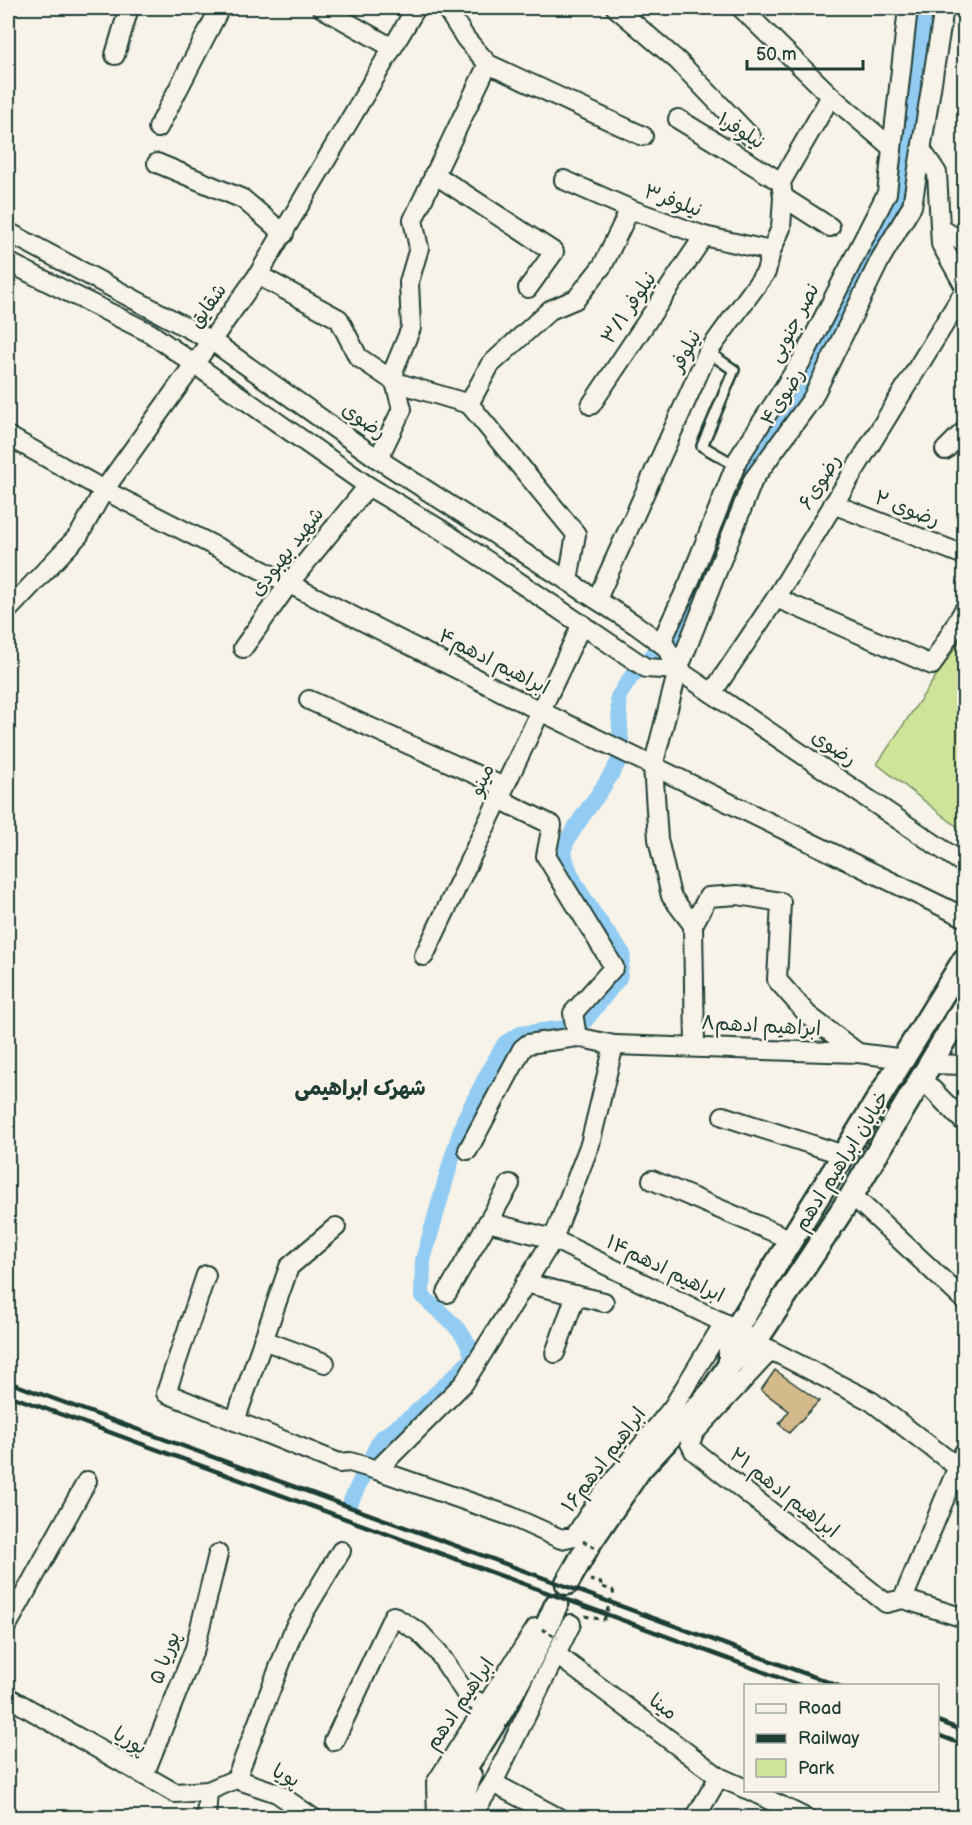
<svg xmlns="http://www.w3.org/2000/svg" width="972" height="1825" font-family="'Balsamiq Sans','Playpen Sans Arabic',sans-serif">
	<rect width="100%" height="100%" fill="#f7f3e8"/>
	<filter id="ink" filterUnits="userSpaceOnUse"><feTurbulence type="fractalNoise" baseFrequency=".0167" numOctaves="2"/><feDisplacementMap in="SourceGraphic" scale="12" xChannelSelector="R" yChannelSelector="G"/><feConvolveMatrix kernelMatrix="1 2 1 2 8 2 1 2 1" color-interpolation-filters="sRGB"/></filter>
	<g filter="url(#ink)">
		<path fill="#d0e499" stroke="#789066" stroke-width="1.5" d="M 959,642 L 964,647 L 964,832 L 877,764 Z"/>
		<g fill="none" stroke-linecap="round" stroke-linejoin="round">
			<g stroke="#92ccf2" stroke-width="16">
				<path d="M 742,486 L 899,203 L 925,8"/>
				<path d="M 621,741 L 618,697 L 631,677 L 674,634 L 696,600 L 704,580"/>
				<path d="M 585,1021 L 619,978 L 623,954 C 608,933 553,865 567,841 C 582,813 604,791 618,762"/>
				<path d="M 351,1501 L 380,1439 L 412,1416 L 472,1359 C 471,1333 440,1313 422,1296 L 423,1260 L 452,1158 L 464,1120 L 489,1071 L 505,1043 L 520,1034 L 564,1028"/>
			</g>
		</g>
		<path fill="#d4ba8a" stroke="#1f3d34" stroke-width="1.5" d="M 775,1370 L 819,1401 L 789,1433 L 779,1424 L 789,1411 L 761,1390 Z"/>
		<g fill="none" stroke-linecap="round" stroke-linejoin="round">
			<defs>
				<path id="service" d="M 708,352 L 734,370 L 702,446 L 735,465"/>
				<g id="minor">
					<path d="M 322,8 L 391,47"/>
					<path d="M 446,8 L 466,39 L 488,64 L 413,220 L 419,248 L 409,282 L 411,328 L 394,369 L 395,382 L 469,404 L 576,534 L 568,581"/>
					<path d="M 616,8 L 678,61 L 751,137"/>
					<path d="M 741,8 L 831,96 L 892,148"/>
					<path d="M 115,55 L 129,8"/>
					<path d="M 488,64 L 643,136"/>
					<path d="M 678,119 L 781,182"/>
					<path d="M 158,128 L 220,8"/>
					<path d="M 921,149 L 937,173 L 941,244 L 964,285"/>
					<path d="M 157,163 L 243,199 L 284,234"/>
					<path d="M 434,174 L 554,252 L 528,288"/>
					<path d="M 564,180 L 630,209 L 704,236 L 771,251"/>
					<path d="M 783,197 L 830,227"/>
					<path d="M 940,228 L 964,243"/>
					<path d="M 8,232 L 212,341 L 378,459 L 636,625 L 666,647 L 678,670 L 964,864"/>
					<path d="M 8,262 L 150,333 L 368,486 L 443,531 L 646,668 L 678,670"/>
					<path d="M 258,275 L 339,319 L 358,357 L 395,382 L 402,409 L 378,459"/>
					<path d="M 469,404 L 490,365 L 550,310 L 576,299 L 603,265 L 630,209"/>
					<path d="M 591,405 L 704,236"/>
					<path d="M 8,436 L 104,490 L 540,711 L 964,917"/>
					<path d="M 945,450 L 964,431"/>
					<path d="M 833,504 L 964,555"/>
					<path d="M 776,598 L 932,665 L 964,610"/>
					<path d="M 597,599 L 708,352 L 766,272 L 771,251 L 781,228 L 783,197 L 781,182 L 831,96"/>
					<path d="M 8,610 L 79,535 L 104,490 L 258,275 L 416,8"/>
					<path d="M 661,643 L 689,583 L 738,459 L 802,360 L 887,193 L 908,8"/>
					<path d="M 243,648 L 290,582 L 368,486"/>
					<path d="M 712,693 L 776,598 L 964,292"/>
					<path d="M 309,700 L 504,787"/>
					<path d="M 693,925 L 708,897 L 738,895 L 781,902 L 777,980 L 808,1015 L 858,1053"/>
					<path d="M 424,956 L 582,624"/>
					<path d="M 614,1045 L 858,1053 L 905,1059"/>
					<path d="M 695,1045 L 693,925 L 671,896 L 658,839 L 653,766 L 678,670 L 753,480 L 812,399 L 881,258 L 912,206 L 944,8"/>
					<path d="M 930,1064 L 964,1065"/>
					<path d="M 921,1078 L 964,1122"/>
					<path d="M 723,1116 L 844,1155"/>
					<path d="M 468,1150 L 522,1049 L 528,1044 L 577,1037"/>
					<path d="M 652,1180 L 792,1240"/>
					<path d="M 852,1195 L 964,1300"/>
					<path d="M 488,1222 L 553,1239 L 736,1329 L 755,1342 L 871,1401 L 964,1472"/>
					<path d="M 206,1275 L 166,1393 L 339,1463 L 350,1462 L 377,1470 L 510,1516 L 561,1539 L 575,1536 L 598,1500 L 673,1407 L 724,1323"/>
					<path d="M 525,1283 L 604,1302"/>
					<path d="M 447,1293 L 510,1184"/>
					<path d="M 263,1340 L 325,1363"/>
					<path d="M 771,1350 L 694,1433 L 690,1443 L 694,1451 L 886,1603 L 903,1599 L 964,1618"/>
					<path d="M 555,1353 L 576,1295"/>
					<path d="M 235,1421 L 289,1267 L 336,1227"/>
					<path d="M 377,1470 L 464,1383 L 553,1239 L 590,1144 L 614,1045 L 577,1037 L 573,1013 L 614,967 L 546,856 L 552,825 L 499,799"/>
					<path d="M 903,1599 L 964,1452"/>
					<path d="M 8,1624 L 87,1481"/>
					<path d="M 557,1655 L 719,1777 L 746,1789"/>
					<path d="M 8,1697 L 175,1793 L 208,1791 L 236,1779"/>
					<path d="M 334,1741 L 393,1616 L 419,1632 L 438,1652 L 468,1697 L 485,1705"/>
					<path d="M 144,1775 L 195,1648 L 218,1554"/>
					<path d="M 236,1779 L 294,1629 L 341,1551"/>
					<path d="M 236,1779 L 277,1793 L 313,1818"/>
					<path d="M 493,1783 L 559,1818"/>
					<path d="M 749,1790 L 806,1818"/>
					<path d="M 437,1817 L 436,1783 L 536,1628"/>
					<path d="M 206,1818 L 208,1791"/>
					<path d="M 470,1818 L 493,1783 L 571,1624"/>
					<path d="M 695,1818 L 719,1777"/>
				</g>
				<g id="tertiary">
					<path d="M 730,1364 L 730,1347 L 736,1329 L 964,960"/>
					<path d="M 567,1583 L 591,1541 L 640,1469 L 711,1393 L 730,1364 L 755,1342 L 852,1195 L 964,1007"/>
					<path d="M 437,1818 C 447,1791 464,1770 479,1747 C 508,1702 535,1655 556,1605"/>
					<path d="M 455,1818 L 470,1776"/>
				</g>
			</defs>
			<use href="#service" stroke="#1f3d34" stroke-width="14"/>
			<use href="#minor" stroke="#1f3d34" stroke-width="22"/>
			<use href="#tertiary" stroke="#1f3d34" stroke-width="27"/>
			<g stroke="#1f3d34" stroke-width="3" stroke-dasharray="4.5 4.5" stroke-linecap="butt">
				<path d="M 590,1580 L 601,1583 L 600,1586 L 614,1591"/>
				<path d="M 585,1616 L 604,1620"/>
			</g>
			<use href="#service" stroke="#f7f3e8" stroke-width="9"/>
			<use href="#minor" stroke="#f7f3e8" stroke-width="18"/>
			<use href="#tertiary" stroke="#f7f3e8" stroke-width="22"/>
			<g stroke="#1f3d34" stroke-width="4.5">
				<path d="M 8,1382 L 839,1686"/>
				<path d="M 8,1395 L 802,1686"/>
				<path d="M 938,1721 L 964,1731"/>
				<path d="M 938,1735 L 964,1745"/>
			</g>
			<g stroke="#1f3d34" stroke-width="3" stroke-dasharray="4.5 4.5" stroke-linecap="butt">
				<path d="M 583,1541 L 599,1550"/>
				<path d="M 604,1620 L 614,1591"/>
				<path d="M 542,1629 L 558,1638"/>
			</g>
		</g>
	</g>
	<g text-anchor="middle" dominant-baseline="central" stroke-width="5" stroke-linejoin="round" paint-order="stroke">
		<g font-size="20" fill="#1f3d34" stroke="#f7f3e8">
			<text transform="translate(741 131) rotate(32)">نیلوفر۱</text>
			<text transform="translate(673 201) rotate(20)">نیلوفر۳</text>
			<text transform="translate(208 306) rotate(-55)">شقایق</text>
			<text transform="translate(629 308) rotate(-56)">نیلوفر ۳/۱</text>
			<text transform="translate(794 323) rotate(-62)">نصر جنوبی</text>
			<text transform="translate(686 351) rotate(-62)">نیلوفر</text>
			<text transform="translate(783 397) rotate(-57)">رضوی۴</text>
			<text transform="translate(364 421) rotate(35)">رضوی</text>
			<text transform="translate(820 482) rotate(-58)">رضوی۶</text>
			<text transform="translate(907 509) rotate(21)">رضوی ۲</text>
			<text transform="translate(287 552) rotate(-52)">شهید بهبودی</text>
			<text transform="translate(494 662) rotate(27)">ابراهیم ادهم۴</text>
			<text transform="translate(834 748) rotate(34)">رضوی</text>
			<text transform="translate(482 780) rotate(-65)">مینو</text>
			<text transform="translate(761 1026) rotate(3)">ابراهیم ادهم۸</text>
			<text transform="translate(842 1161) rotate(-58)">خیابان ابراهیم ادهم</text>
			<text transform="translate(665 1269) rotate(26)">ابراهیم ادهم۱۴</text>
			<text transform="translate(604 1460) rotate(-53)">ابراهیم ادهم۱۶</text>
			<text transform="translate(784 1493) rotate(38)">ابراهیم ادهم ۲۱</text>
			<text transform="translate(165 1658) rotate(-70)">پوریا ۵</text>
			<text transform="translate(460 1704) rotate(-56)">ابراهیم ادهم</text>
			<text transform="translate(663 1707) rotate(37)">مینا</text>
			<text transform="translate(130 1741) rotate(30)">پوریا</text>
			<text transform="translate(286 1776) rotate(27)">پویا</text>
		</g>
		<g font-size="21" font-weight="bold" fill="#1f3d34" stroke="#f7f3e8">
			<text x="360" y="1088">شهرک ابراهیمی</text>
		</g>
	</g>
	<rect width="972" height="1825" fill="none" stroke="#f7f3e8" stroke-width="30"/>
	<rect x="15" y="15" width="942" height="1795" fill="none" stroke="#1f3d34" stroke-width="2" filter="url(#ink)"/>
	<rect x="744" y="1684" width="195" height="108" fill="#f7f3e8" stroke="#a1aaa0" stroke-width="1.5"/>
	<rect x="756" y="1704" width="30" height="9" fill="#f7f3e8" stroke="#a1aaa0" stroke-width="1.5"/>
	<text x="798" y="1714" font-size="18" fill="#1f3d34">Road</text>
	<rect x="756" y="1734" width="30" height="9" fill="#1f3d34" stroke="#a1aaa0" stroke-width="1.5"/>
	<text x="798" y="1744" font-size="18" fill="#1f3d34">Railway</text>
	<rect x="756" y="1759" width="30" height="18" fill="#d0e499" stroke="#a1aaa0" stroke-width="1.5"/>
	<text x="798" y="1774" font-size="18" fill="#1f3d34">Park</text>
	<path d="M747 60v9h116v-9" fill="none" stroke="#1f3d34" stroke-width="3"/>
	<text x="756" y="60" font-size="18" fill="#1f3d34" stroke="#f7f3e8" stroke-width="4.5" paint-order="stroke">50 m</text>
</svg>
